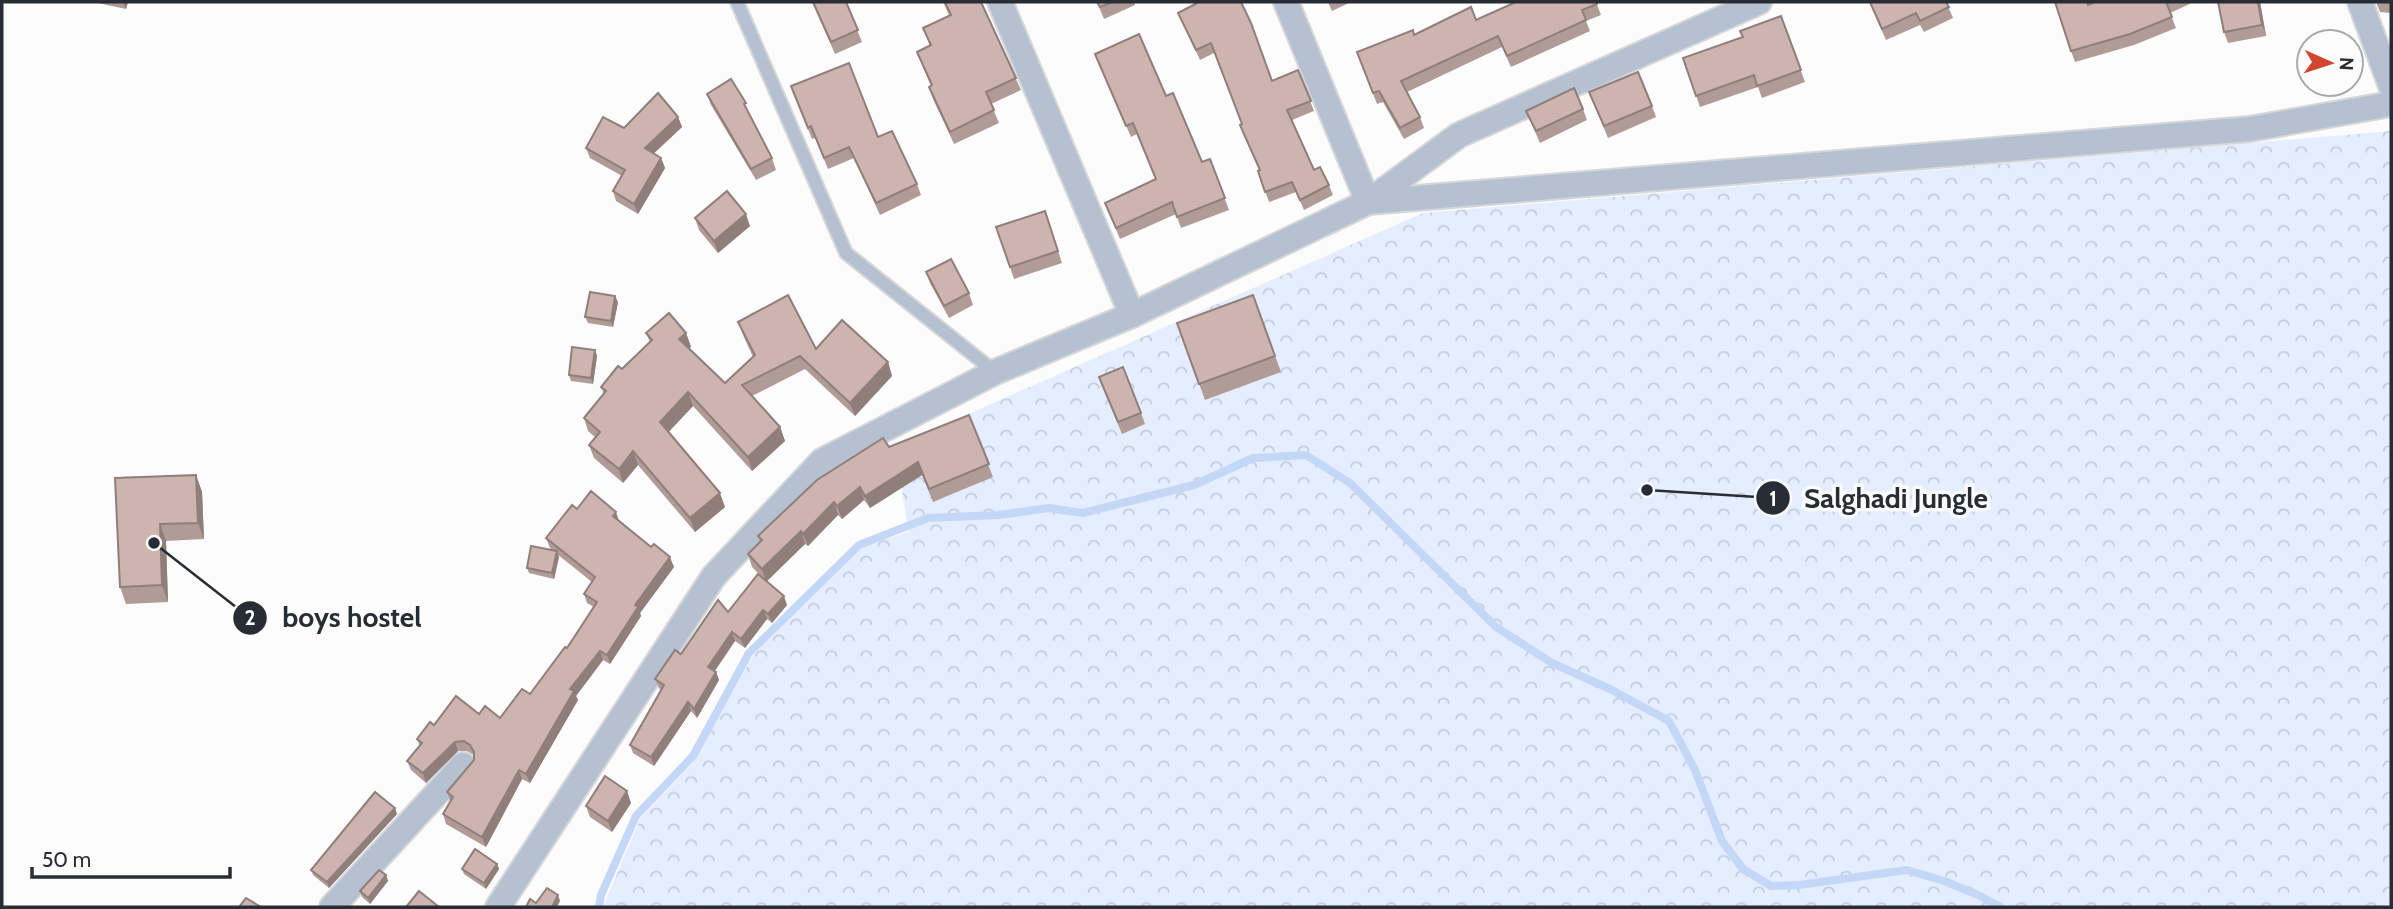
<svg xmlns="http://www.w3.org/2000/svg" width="2393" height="909" font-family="Cabin,sans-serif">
	<defs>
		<pattern id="forest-crowns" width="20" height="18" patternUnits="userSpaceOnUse" patternTransform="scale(1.75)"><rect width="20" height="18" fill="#e4eeff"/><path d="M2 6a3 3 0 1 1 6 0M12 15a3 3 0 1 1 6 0" fill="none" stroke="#c4ccdb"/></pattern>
	</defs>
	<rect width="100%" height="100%" fill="#fcfcfc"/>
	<path fill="url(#forest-crowns)" d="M 2391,131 L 2391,907 L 603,907 L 640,819 L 692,764 L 754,654 L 861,547 L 909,532 L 894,447 L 1423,213 Z"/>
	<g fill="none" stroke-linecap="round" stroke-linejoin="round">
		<path stroke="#c4d7f7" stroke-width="8" d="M 599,907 L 601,895 L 636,816 L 693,756 L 749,653 L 859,545 L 928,518 L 999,515 L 1049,508 L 1083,513 L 1194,485 L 1253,458 L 1306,455 L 1350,483 L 1496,627 L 1552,663 L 1610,689 L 1669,721 L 1695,770 L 1722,841 L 1743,869 L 1771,886 L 1799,885 L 1907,870 L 1944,881 L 1978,895 L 2001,907"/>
		<defs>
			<path id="lane" d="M 737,2 L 846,253 L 995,372"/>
			<g id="street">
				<path d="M 1000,2 L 1132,315"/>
				<path d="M 1286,2 L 1368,202 L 1459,135 L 1759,2"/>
				<path d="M 2360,2 L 2391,86"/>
				<path d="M 332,907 L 463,765"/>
				<path d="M 498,907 L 714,576 L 822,461 L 995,372 L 1132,315 L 1368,202 L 2250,129 L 2391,104"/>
			</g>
		</defs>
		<use href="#lane" stroke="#d6d7d8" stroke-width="16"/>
		<use href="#street" stroke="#d6d7d8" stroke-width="28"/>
		<use href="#lane" stroke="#b5c0d1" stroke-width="12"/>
		<use href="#street" stroke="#b5c0d1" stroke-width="24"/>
	</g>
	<g fill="#b09b96">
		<path d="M 93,2 L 128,2 L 126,9 Z"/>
		<path d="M 812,2 L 846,2 L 862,42 L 835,54 Z"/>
		<path d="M 943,2 L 981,2 L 1021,90 L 991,104 L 999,123 L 954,144 L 933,99 L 929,87 L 931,86 L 917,52 L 930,46 L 923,28 L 949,15 Z"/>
		<path d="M 1097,2 L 1134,2 L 1135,5 L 1104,19 Z"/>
		<path d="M 1328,2 L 1351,2 L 1332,11 Z"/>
		<path d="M 1596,2 L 1601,15 L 1586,21 L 1590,31 L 1511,67 L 1502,47 L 1407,92 L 1420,117 L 1424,128 L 1404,139 L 1383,102 L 1377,104 L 1357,52 L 1414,35 Z"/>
		<path d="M 1869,2 L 1946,2 L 1953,18 L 1924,32 L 1920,25 L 1886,40 Z"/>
		<path d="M 2095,2 L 2194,2 L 2170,13 L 2176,28 L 2134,45 L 2075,62 L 2071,51 L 2088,5 Z"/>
		<path d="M 2218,2 L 2260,2 L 2266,36 L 2228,43 L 2224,32 Z"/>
		<path d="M 2376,2 L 2391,2 L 2391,13 L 2380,12 Z"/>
		<path d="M 1178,13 L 1272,81 L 1298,70 L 1314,111 L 1292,120 L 1314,170 L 1329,185 L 1333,195 L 1304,210 L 1296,192 L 1269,202 L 1258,171 L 1260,171 L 1244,136 L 1240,125 L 1242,124 L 1214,53 L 1200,60 Z"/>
		<path d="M 1781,16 L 1805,82 L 1762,98 L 1758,87 L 1700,107 L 1683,58 L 1743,37 Z"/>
		<path d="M 1095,54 L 1166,96 L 1202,162 L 1210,159 L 1229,210 L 1181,228 L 1176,214 L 1120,239 L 1105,203 L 1156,180 L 1137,134 L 1131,137 Z"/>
		<path d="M 791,86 L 878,137 L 917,184 L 921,195 L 880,215 L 854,158 L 828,169 L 815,138 L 812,139 Z"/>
		<path d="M 1589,92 L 1652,106 L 1656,117 L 1608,138 Z"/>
		<path d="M 707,94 L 749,114 L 772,158 L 776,170 L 756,180 L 711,105 Z"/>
		<path d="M 1583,109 L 1587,120 L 1540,143 L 1526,111 Z"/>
		<path d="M 678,117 L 682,127 L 654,153 L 661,158 L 665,168 L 638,214 L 616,201 L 613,191 L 622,176 L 590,158 L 586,148 L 624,128 Z"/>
		<path d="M 1045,211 L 1062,263 L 1014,279 L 996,227 Z"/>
		<path d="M 695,218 L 750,226 L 718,253 L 699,230 Z"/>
		<path d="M 926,272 L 969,293 L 973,305 L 949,318 L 930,283 Z"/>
		<path d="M 1253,295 L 1281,372 L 1205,400 L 1177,323 Z"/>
		<path d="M 618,302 L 613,327 L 588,323 L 585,317 Z"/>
		<path d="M 738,322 L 816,349 L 888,362 L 892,376 L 855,416 L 805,369 L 752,396 L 780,427 L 785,441 L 752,471 L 693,406 L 668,432 L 725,507 L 695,532 L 638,465 L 623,483 L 594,458 L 589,445 L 595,437 L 588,431 L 584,418 L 604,394 L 601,387 L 650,342 L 646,333 L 686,333 L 691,347 L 689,348 L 725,383 L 753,357 L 743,335 Z"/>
		<path d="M 595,350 L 597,356 L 593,384 L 571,381 L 569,375 Z"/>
		<path d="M 1103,388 L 1141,413 L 1145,424 L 1122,434 Z"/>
		<path d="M 969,415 L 993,477 L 933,502 L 922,475 L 870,508 L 864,500 L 842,519 L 838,515 L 808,546 L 805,544 L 767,581 L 787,605 L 772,623 L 767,619 L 745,648 L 735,641 L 715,671 L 716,672 L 719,680 L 697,718 L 691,711 L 654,766 L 633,753 L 630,745 L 661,690 L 659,688 L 655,679 L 681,654 L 765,580 L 752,567 L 748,554 L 760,542 L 758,536 L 889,447 Z"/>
		<path d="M 196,475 L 202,492 L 204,539 L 166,541 L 168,602 L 126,604 L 120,587 L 115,478 Z"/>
		<path d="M 577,509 L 619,521 L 674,567 L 640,613 L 641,616 L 610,664 L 603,660 L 576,696 L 578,700 L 530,783 L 522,779 L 486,847 L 446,824 L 443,814 L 450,801 L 447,792 L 474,760 L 474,755 L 467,751 L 458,751 L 426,783 L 411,770 L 407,761 L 420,746 L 417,739 L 434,725 L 479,714 L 500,718 L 530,694 L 567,648 L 594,607 L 587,603 L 584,594 L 592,582 L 557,554 L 559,557 L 554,579 L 529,573 L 527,568 L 554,551 L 550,548 L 546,538 Z"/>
		<path d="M 631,803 L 612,832 L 590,817 L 586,806 Z"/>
		<path d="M 397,814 L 329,888 L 313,875 L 311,870 Z"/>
		<path d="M 497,864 L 499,869 L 486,889 L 464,874 L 462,869 Z"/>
		<path d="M 386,875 L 388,881 L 370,904 L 362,897 L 360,891 Z"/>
	</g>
	<g fill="#907e7a">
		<path d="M 123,2 L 128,2 L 126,9 Z"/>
		<path d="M 2258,2 L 2260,2 L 2266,36 L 2262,25 Z"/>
		<path d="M 678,117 L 682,127 L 649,158 L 645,148 Z"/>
		<path d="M 661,158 L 665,168 L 638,214 L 634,204 Z"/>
		<path d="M 746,214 L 750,226 L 718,253 L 714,241 Z"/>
		<path d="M 615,296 L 618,302 L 613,327 L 611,321 Z"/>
		<path d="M 686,333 L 691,347 L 684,352 L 679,339 Z"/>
		<path d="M 595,350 L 597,356 L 593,384 L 591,378 Z"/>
		<path d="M 888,362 L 892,376 L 855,416 L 850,403 Z"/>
		<path d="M 688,392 L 693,406 L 665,436 L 660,422 Z"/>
		<path d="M 780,427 L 785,441 L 752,471 L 748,457 Z"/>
		<path d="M 633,451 L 638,465 L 623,483 L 619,469 Z"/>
		<path d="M 918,462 L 922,475 L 870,508 L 865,496 Z"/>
		<path d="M 196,475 L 202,492 L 204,539 L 198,523 Z"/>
		<path d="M 860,487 L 864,500 L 842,519 L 837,506 Z"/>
		<path d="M 720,493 L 725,507 L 695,532 L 690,518 Z"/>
		<path d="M 834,502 L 838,515 L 808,546 L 803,534 Z"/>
		<path d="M 616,512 L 619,521 L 613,516 Z"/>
		<path d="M 160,524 L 166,541 L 168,602 L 162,585 Z"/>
		<path d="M 801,531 L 805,544 L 766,582 L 762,569 Z"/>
		<path d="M 557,551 L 559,557 L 554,579 L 552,573 Z"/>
		<path d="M 670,557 L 674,567 L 640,613 L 641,616 L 610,664 L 607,655 L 635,605 Z"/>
		<path d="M 784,596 L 787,605 L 772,623 L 768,614 Z"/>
		<path d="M 763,610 L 767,619 L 745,648 L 741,639 Z"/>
		<path d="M 732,632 L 735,641 L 711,676 L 708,667 Z"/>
		<path d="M 600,651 L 603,660 L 576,696 L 578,700 L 530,783 L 526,774 L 570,689 Z"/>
		<path d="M 716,672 L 719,680 L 697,718 L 694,709 Z"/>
		<path d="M 688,702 L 691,711 L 654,766 L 651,757 Z"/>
		<path d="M 455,742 L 458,751 L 426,783 L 423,773 Z"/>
		<path d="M 519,770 L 522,779 L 486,847 L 482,837 Z"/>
		<path d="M 627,791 L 631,803 L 612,832 L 608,821 Z"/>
		<path d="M 395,808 L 397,814 L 329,888 L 327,882 Z"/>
		<path d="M 497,864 L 499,869 L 486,889 L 484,883 Z"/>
		<path d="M 386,875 L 388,881 L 370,904 L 368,898 Z"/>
		<path d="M 558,895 L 560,901 L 557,907 L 552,907 Z"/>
	</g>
	<g fill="#cdb4af" stroke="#907e7a" stroke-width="2">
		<path d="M 813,2 L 846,2 L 858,30 L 831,42 Z"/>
		<path d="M 945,2 L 981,2 L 1016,78 L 986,92 L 994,110 L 950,132 L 929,87 L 932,85 L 917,52 L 931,45 L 923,28 L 951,15 Z"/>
		<path d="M 1097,2 L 1113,2 L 1100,7 Z"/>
		<path d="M 1199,2 L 1241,2 L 1251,23 L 1272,81 L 1298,70 L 1311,101 L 1287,110 L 1314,170 L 1320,167 L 1329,185 L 1300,200 L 1292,182 L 1265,192 L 1258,171 L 1260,170 L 1240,125 L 1242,124 L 1211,43 L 1196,50 L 1178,13 Z"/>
		<path d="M 1516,2 L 1596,2 L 1597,4 L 1582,10 L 1586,20 L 1507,56 L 1498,36 L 1401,81 L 1420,117 L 1400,128 L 1379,91 L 1373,93 L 1357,52 L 1413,30 L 1414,35 L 1471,7 L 1476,20 Z"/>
		<path d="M 1870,2 L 1946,2 L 1949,7 L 1920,21 L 1916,13 L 1882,29 Z"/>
		<path d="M 2055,2 L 2087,2 L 2088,5 L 2095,2 L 2166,2 L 2172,17 L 2130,34 L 2071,51 Z"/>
		<path d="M 2218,2 L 2258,2 L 2262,25 L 2224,32 Z"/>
		<path d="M 1781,16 L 1801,70 L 1757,86 L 1754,75 L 1696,96 L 1683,58 L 1743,37 L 1740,31 Z"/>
		<path d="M 1139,34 L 1166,96 L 1173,93 L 1202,162 L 1210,159 L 1225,198 L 1177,217 L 1172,202 L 1116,228 L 1105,203 L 1156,179 L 1133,123 L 1126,126 L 1095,54 Z"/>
		<path d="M 849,63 L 878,137 L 892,131 L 917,184 L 876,203 L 849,147 L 824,158 L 811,126 L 808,128 L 791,86 Z"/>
		<path d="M 1638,72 L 1652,106 L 1604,126 L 1589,92 Z"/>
		<path d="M 731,79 L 746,103 L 744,104 L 772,158 L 751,169 L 707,94 Z"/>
		<path d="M 1574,88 L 1583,109 L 1536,131 L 1526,111 Z"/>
		<path d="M 658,93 L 678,117 L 645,148 L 661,158 L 634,204 L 613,191 L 625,170 L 586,148 L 603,117 L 624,128 Z"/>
		<path d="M 727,191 L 746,214 L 714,241 L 695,218 Z"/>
		<path d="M 1045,211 L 1058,251 L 1010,267 L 996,227 Z"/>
		<path d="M 951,259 L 969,293 L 944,306 L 926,272 Z"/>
		<path d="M 590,292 L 615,296 L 611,321 L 585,317 Z"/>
		<path d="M 788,295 L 816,349 L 842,320 L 888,362 L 850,403 L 800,356 L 742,385 L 780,427 L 748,457 L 688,392 L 660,422 L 720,493 L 690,518 L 633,451 L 619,469 L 589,445 L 600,432 L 584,418 L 606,391 L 601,387 L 618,366 L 622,369 L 652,340 L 646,333 L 669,313 L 686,333 L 679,339 L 725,383 L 755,355 L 738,322 Z"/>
		<path d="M 1253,295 L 1275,356 L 1199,384 L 1177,323 Z"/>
		<path d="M 572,347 L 595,350 L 591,378 L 569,375 Z"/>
		<path d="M 1123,367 L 1141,413 L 1118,422 L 1099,377 Z"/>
		<path d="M 969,415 L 989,464 L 929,489 L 918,462 L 865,496 L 860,487 L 837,506 L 834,502 L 803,534 L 801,531 L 762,569 L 748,554 L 762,540 L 758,536 L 817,480 L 883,438 L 889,447 Z"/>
		<path d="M 196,475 L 198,523 L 160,524 L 162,585 L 120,587 L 115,478 Z"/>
		<path d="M 591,491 L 616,512 L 613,516 L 651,547 L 654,544 L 670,557 L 635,605 L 638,607 L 607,655 L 600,651 L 570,689 L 574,691 L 526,774 L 519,770 L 482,837 L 443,814 L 453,797 L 447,792 L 474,760 L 474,752 L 470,745 L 464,741 L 455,742 L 423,773 L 407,761 L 422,743 L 417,739 L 430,722 L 434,725 L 456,696 L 479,714 L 485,706 L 500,718 L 522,689 L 530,694 L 565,647 L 567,648 L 597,602 L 584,594 L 595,577 L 546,538 L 572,505 L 577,509 Z"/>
		<path d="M 531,546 L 557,551 L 552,573 L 527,568 Z"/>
		<path d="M 758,574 L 784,596 L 768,614 L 763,610 L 741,639 L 732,632 L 708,667 L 716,672 L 694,709 L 688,702 L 651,757 L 630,745 L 664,685 L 655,679 L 675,650 L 681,654 L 718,600 L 728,612 Z"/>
		<path d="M 605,776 L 627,791 L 608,821 L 586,806 Z"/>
		<path d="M 375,792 L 395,808 L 327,882 L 311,870 Z"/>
		<path d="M 475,849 L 497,864 L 484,883 L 462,869 Z"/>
		<path d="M 379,870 L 386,875 L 368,898 L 360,891 Z"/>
		<path d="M 547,888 L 558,895 L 552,907 L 526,907 L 530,899 L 536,903 Z"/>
		<path d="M 419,891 L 439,907 L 406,907 Z"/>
		<path d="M 246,898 L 261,907 L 239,907 Z"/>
	</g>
	<path fill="none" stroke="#282c34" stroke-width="2.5" d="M1647 490L1773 498M154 543L250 618"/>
	<g fill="#282c34" stroke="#fcfcfc" stroke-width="2.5">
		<circle cx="1647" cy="490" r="7"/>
		<circle cx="154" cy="543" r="7"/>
		<circle cx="1773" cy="498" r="18"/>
		<circle cx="250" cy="618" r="18"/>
	</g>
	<g font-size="21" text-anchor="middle" font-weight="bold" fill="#fff">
		<text x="1773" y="506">1</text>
		<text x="250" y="625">2</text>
	</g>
	<g font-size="28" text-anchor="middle" font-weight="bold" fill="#282c34" stroke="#fcfcfc" stroke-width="7" stroke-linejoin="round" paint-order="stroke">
		<text x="1896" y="508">Salghadi Jungle</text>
		<text x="352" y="627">boys hostel</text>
	</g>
	<rect width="2393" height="909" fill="none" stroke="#282c34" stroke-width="7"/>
	<g transform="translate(2330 63) rotate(93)"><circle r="33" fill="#fcfcfc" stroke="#a7a9ac" stroke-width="2"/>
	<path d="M0-5L12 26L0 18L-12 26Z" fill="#d24630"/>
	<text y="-10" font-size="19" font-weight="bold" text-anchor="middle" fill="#282c34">N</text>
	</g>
	<path d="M32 867v10h198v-10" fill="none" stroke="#282c34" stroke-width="3.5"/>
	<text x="42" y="867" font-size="21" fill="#282c34" stroke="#fcfcfc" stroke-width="5" paint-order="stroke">50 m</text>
</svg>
